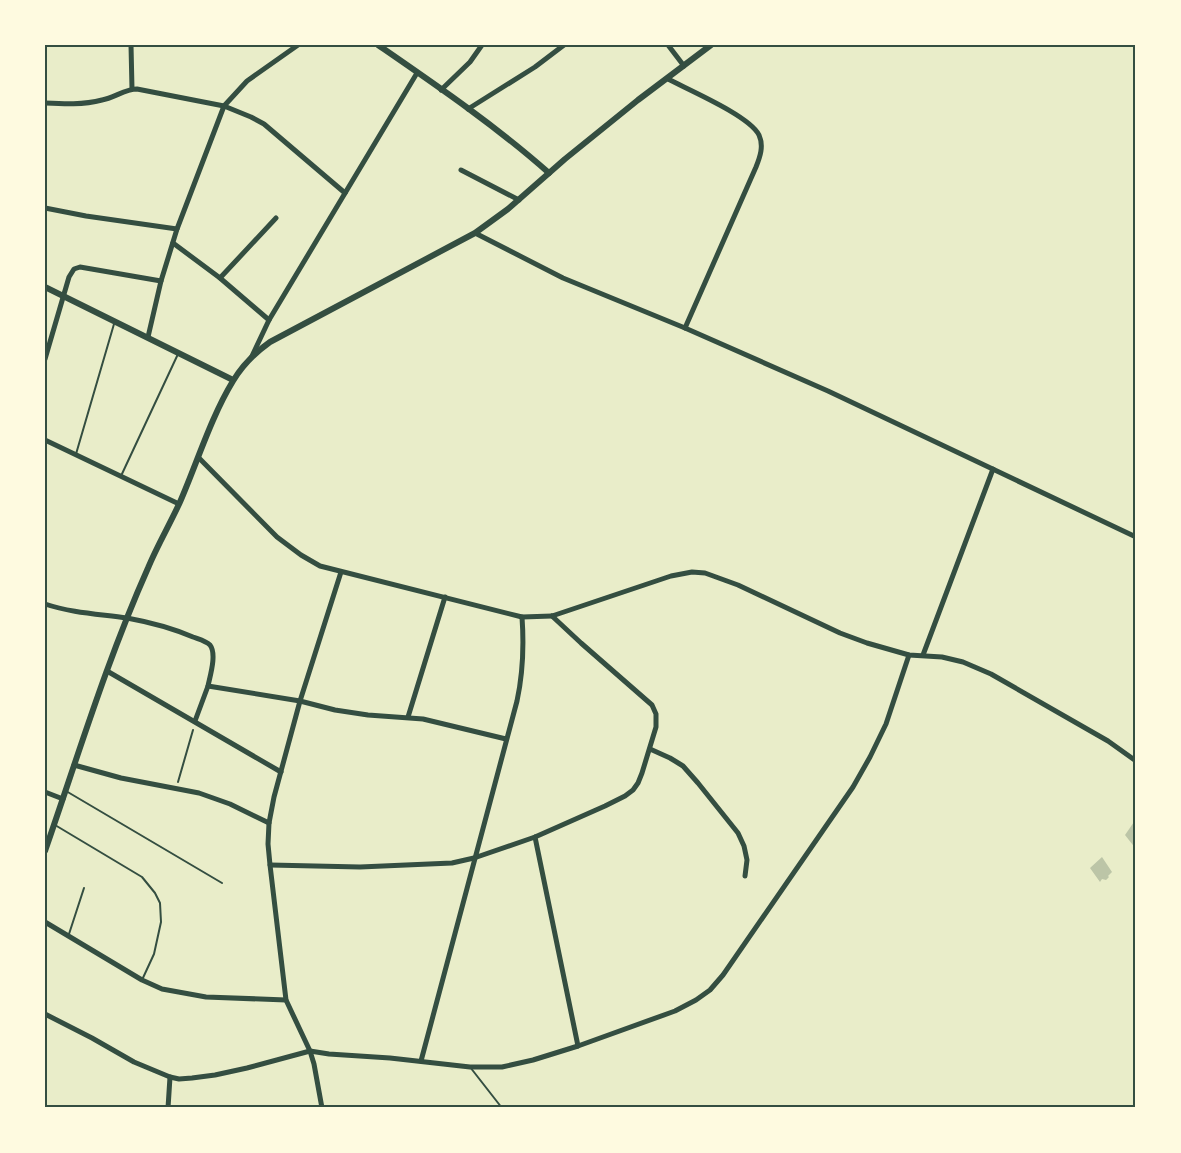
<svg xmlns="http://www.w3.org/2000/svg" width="1181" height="1153" font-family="Cabin,sans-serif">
	<rect width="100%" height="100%" fill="#e9edc9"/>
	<g fill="#bcc5a7">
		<path d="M 1136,819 L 1136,849 L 1125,835 Z"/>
		<path d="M 1102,857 L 1112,872 L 1108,876 L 1109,877 L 1106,880 L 1102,879 L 1100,882 L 1090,868 Z"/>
	</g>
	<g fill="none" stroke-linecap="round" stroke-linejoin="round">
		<path stroke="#344e41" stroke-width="2" d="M 178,782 L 193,730"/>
		<g stroke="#344e41" stroke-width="2">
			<path d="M 76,454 L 114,324"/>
			<path d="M 121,476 L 178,354"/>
			<path d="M 66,791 L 222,883"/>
			<path d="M 55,825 L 142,877 L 155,893 L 160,903 L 161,922 L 154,954 L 142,980"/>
			<path d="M 69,934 L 84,888"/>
			<path d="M 470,1067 L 502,1108"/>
		</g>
		<g stroke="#344e41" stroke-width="5">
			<path d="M 131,45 L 132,89"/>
			<path d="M 668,45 L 684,66"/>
			<path d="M 668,79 C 689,90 750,116 759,135 C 764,146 760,157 756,167 L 685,328"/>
			<path d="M 441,90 L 470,62 L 482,45"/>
			<path d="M 45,103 C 64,104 83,105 102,100 C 114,98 125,89 137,89 L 224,106 L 251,117 L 264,124 L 345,193"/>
			<path d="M 468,109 L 535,67 L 564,45"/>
			<path d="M 461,170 L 519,200"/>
			<path d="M 45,208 L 86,216 L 177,229"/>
			<path d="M 475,233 L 563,278 L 685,328 L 828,391 L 1136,537"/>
			<path d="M 173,243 L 220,278 L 269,320"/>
			<path d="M 220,278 L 276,218"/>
			<path d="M 148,337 L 161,281 L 177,229 L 224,106 L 247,81 L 298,45"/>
			<path d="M 252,356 L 269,320 L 417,73"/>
			<path d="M 45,359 L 69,277 L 74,269 L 80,267 L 161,281"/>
			<path d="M 45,440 L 179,504"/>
			<path d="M 199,458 L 277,537 L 301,555 L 320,566 L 522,617 L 552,616 L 671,576 L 692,572 L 705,573 L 738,585 L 840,633 L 867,643 L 909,655 L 942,657 L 963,662 L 991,674 L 1108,741 L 1136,761"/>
			<path d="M 45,604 C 72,613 99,614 127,618 C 149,622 172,628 193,637 C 198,639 206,641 210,645 C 217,654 210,676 208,686 L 300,701 L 335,710 L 368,715 L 423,719 L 506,739"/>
			<path d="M 923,655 L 993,469"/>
			<path d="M 107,671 L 281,772"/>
			<path d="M 408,717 L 445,597"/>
			<path d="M 195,721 L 208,686"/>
			<path d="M 650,749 L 670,758 L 683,766 L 698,783 L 738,833 L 744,846 L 747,860 L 745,876"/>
			<path d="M 74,765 L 121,778 L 199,793 L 230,804 L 269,823"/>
			<path d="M 45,792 L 63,799"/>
			<path d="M 270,865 L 360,867 L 452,863 L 474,858 L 535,837 L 605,806 L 625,796 L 633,790 L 638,783 L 642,773 L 656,727 L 656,714 L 652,705 L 581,643 L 552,616"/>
			<path d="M 45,922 L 142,980 L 162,989 L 206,997 L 286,1000"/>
			<path d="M 45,1014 L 92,1038 L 134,1062 L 170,1077 L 179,1079 L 192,1078 L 215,1075 L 247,1068 L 310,1051 L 329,1054 L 390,1058 L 470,1067 L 502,1067 L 533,1060 L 578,1046 L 535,837"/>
			<path d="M 578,1046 L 675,1011 L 696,1000 L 710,990 L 723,975 L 853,787 L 870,757 L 886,724 L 909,655"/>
			<path d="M 421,1061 L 517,701 C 523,673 524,645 522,617"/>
			<path d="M 168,1108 L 170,1077"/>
			<path d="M 322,1108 L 314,1064 L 310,1051 L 286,1000 L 270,865 L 268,844 L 269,823 L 274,797 L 300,701 L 341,572"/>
		</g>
		<g stroke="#344e41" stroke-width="6">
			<path d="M 378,45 C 436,85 496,126 549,173"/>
			<path d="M 45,287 L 233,380"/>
			<path d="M 45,851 C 78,756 107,660 148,568 C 157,546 170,524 180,502 C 197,463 211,417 233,381 C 242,366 256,352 270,342 L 475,233 L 508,209 L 565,159 L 638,100 L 711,45"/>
		</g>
	</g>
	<rect width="1181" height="1153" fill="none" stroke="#fefae0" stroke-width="93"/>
	<rect x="46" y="46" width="1088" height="1060" fill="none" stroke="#344e41" stroke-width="2"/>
</svg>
